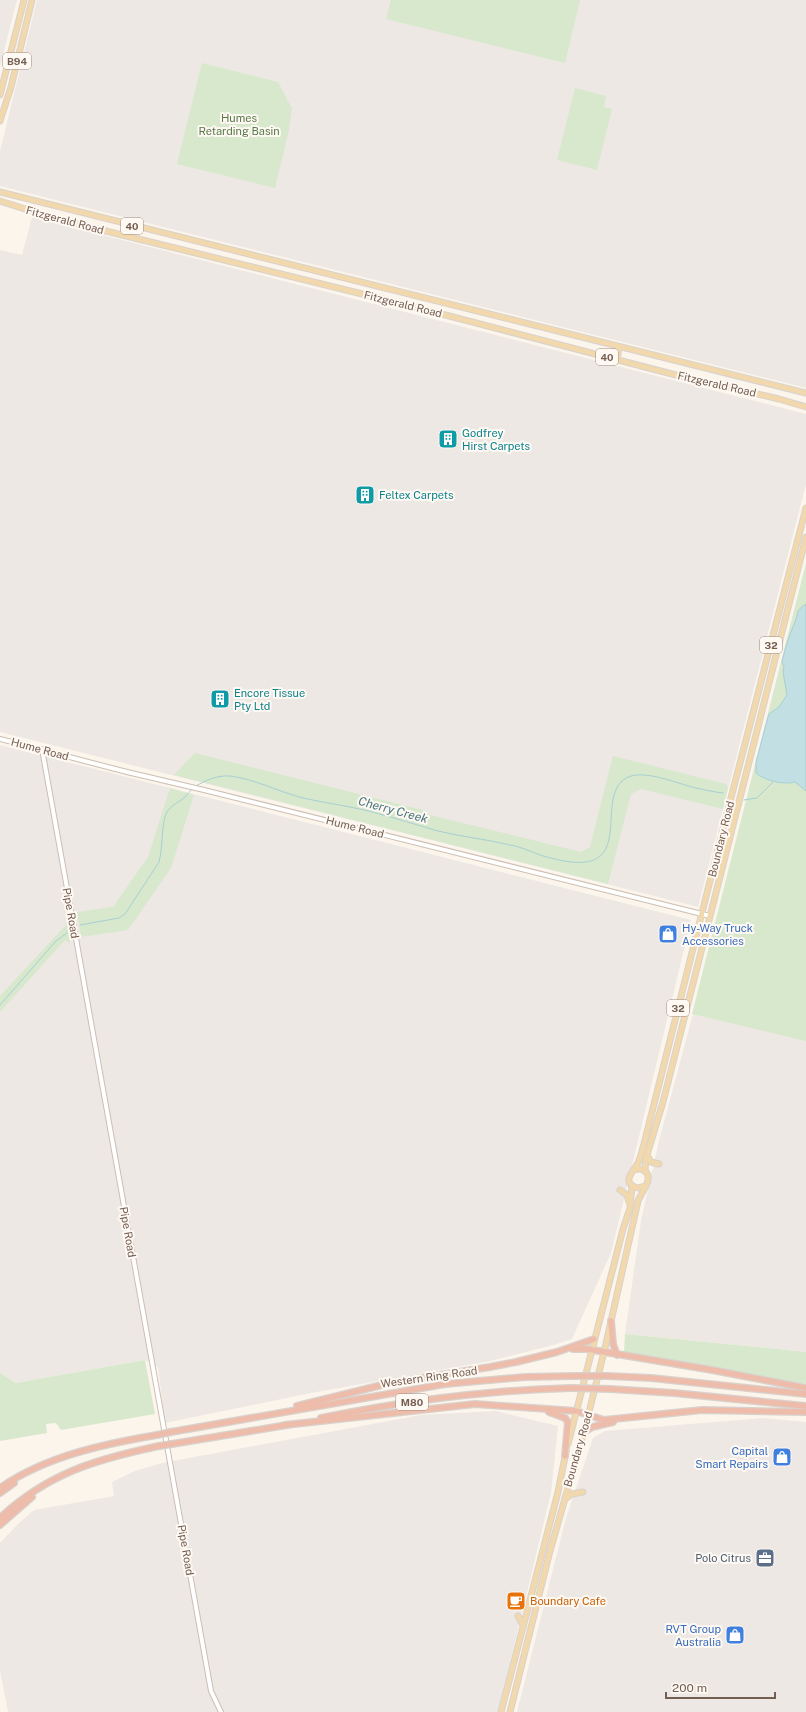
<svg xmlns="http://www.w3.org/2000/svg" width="806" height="1712" font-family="'Public Sans',sans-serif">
	<rect width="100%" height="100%" fill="#fbf5ec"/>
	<g fill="#ede8e4">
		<path d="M 0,0 L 17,0 L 0,66 Z"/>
		<path d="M 37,0 L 806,0 L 806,388 L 0,186 L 0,151 Z"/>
		<path d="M 32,217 L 806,414 L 806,484 L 698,907 L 0,732 L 0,250 L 22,255 Z"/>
		<path d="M 0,745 L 691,920 L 611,1253 L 572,1339 L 553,1345 L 490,1361 L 311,1393 L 165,1423 L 158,1367 L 145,1360 L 16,1383 L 0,1373 Z"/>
		<path d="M 693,1014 L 806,1040 L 806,1352 L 625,1334 L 641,1221 L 659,1141 Z"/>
		<path d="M 496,1411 L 558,1426 L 551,1493 L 498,1712 L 8,1712 L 0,1671 L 0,1543 L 18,1524 L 34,1510 L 114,1496 L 112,1482 L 135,1471 L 162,1463 L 421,1415 Z"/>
		<path d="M 763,1418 L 806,1422 L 806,1712 L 517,1712 L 566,1518 L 593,1438 L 605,1431 Z"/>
	</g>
	<g fill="#d7e8cc">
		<path d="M 391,0 L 580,0 L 565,63 L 386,19 Z"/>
		<path d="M 202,63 L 278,82 L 292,108 L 289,130 L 275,188 L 177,164 Z"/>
		<path d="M 575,88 L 606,96 L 604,107 L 612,109 L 597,170 L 557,160 Z"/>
		<path d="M 806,563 L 806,1041 L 692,1014 Z"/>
		<path d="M 195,753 L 423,810 L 422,813 L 581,852 L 590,847 L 613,756 L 726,784 L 728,787 L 723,809 L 641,789 L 631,794 L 608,884 L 174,775 Z"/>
		<path d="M 170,788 L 194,795 L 171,868 L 128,930 L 81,937 L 77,912 L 113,907 L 148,857 Z"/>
		<path d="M 67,924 L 70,944 L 65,940 L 0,1012 L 0,996 Z"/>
		<path d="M 625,1334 L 806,1352 L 806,1384 L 624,1353 Z"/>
		<path d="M 145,1360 L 155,1414 L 61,1430 L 56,1423 L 46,1424 L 47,1433 L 0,1441 L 0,1373 L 16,1383 Z"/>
	</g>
	<path fill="#c2dfe3" stroke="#a9ced4" d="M 806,604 L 806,791 L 795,782 C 784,785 765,781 756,773 L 756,762 L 768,717 L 769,714 L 779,707 L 787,695 L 783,672 L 784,666 L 782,662 C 785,648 789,636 795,622 C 799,613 795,611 806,604 Z"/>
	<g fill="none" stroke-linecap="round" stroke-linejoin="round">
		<g stroke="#a9ced4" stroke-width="1">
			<path d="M 196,786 C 206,780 218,775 230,776 C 255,779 279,792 303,798 C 330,804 357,807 383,815 C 402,820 420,826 438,831 C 462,837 486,839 510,845 C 523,847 535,854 547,857 C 648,886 586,791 631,776 C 649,771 679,784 696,788 C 705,790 714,792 723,793"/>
			<path d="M 744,800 L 757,798 L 774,781"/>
			<path d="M 80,925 L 119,918 L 125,914 L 159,862 C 163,848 161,823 167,812 C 171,805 180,802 186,796 C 188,794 190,791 192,789"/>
			<path d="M 0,1005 L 56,941 L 67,933"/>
		</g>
		<defs>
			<g id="minor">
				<path d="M 0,739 L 127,772 L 204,790 L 710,916"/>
				<path d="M 42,749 L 211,1691 L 221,1712"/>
			</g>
			<g id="major">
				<path d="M 0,95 L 24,0"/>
				<path d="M 0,121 L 11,87 L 32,0"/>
				<path d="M 0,192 L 806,393"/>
				<path d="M 0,201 L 57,219 L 411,306 L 672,374 L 779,399 L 806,407"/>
				<path d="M 617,360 L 619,347"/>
				<path d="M 647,1155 L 651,1162 L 659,1164"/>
				<path d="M 645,1170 L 646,1158 L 663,1102 L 806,537"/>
				<path d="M 645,1186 L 638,1188 C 620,1183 633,1172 638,1163 C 641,1157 642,1150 644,1144 L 725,821 L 806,508"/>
				<path d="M 620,1190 L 627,1195 L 629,1202"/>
				<path d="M 568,1444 L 623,1229 L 630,1208 L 632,1186"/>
				<path d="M 565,1499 L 572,1494 L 583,1492"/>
				<path d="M 518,1616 L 523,1625"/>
				<path d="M 501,1712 L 558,1492 L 566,1452"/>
				<path d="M 510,1712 L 550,1551 L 584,1432 L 605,1348 L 638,1201 C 641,1193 656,1176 643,1170 C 640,1168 637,1169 634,1170"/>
			</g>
			<g id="highway">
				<path d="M 611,1321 L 613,1344 L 617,1355"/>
				<path d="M 573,1349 L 587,1349 L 712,1370 L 806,1388"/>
				<path d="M 607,1376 L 651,1378 L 806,1394"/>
				<path d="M 610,1389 L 674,1393 L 806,1406"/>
				<path d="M 297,1406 L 390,1383 L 490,1367 L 516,1362 L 557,1352 L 594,1339"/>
				<path d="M 549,1412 L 565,1418 L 568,1422 L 565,1456"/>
				<path d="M 321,1418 C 404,1401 486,1390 571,1388"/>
				<path d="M 285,1425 L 475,1404 L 576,1411 L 604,1420 L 702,1410 L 806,1412"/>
				<path d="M 171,1432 L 445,1384 L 525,1377 L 574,1376"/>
				<path d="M 584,1432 L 592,1427 L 613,1422"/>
				<path d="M 172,1444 L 287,1425"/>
				<path d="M 0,1488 C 46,1456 104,1444 157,1435"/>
				<path d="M 0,1493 L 14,1483"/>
				<path d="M 0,1518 C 48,1473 97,1459 159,1446"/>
				<path d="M 0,1525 L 32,1497"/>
			</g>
		</defs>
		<use href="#minor" stroke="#cdbeb3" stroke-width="6"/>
		<use href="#major" stroke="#d8d2ce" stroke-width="7"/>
		<use href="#highway" stroke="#d8d2ce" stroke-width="8"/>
		<use href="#minor" stroke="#fff" stroke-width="4"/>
		<use href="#major" stroke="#f2d8ad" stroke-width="5"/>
		<use href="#highway" stroke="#eebcaa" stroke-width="5.5"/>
		<defs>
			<g id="highway-bridge">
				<path d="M 574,1376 L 607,1376"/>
				<path d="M 571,1388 L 610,1389"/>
				<path d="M 157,1435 L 171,1432"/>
				<path d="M 159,1446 L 172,1444"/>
			</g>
		</defs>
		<use href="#highway-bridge" stroke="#d8d2ce" stroke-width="8" stroke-linecap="butt"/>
		<use href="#highway-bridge" stroke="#eebcaa" stroke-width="5.5"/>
	</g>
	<defs>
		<symbol id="building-square" viewBox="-11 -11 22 22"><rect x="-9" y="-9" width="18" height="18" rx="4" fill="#0f9aa8" stroke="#fef9f3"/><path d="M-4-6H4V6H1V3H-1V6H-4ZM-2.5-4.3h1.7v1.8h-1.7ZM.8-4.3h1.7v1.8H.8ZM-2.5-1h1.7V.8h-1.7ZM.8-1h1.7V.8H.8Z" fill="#fff"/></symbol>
		<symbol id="shop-square" viewBox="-11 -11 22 22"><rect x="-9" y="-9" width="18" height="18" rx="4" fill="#3f7fe0" stroke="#fef9f3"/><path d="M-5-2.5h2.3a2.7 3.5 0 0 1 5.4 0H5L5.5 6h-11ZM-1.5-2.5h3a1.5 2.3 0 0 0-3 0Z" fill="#fff"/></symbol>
		<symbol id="office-square" viewBox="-11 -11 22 22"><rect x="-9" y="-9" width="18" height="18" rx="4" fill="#5c6f8a" stroke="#fef9f3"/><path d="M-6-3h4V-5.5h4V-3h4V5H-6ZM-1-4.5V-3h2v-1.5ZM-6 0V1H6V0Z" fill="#fff"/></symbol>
		<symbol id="cafe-square" viewBox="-11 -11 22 22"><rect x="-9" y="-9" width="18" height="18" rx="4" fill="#e8710a" stroke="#fef9f3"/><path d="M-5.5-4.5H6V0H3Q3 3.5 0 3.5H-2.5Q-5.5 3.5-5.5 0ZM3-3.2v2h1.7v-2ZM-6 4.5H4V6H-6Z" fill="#fff"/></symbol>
	</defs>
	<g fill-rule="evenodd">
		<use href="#building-square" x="437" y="428" width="22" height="22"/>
		<use href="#building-square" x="354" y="484" width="22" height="22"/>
		<use href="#building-square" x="209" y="688" width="22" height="22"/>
		<use href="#shop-square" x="657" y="923" width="22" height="22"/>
		<use href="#shop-square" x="771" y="1446" width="22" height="22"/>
		<use href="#office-square" x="754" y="1547" width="22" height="22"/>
		<use href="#cafe-square" x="505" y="1590" width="22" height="22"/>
		<use href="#shop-square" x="724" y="1624" width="22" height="22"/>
	</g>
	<g text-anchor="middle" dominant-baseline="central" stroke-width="4" stroke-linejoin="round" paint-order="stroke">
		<g fill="#fef9f3" stroke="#9d8c82" stroke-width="1">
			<rect x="3" y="53" width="28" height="16" rx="3"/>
			<rect x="121" y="218" width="22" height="16" rx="3"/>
			<rect x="596" y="349" width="22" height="16" rx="3"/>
			<rect x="760" y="637" width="22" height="16" rx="3"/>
			<rect x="667" y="1000" width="22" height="16" rx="3"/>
			<rect x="396" y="1394" width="32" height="16" rx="3"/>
		</g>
		<g font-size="10" font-weight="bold" fill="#745d51">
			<text x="17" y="61">B94</text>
			<text x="132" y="226">40</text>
			<text x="607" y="357">40</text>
			<text x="771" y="645">32</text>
			<text x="678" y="1008">32</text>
			<text x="412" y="1402">M80</text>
		</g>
		<g font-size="11" fill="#58784a" stroke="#fef9f3">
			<text x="239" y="118">Humes<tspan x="239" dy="13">Retarding Basin</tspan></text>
		</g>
		<g font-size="11" fill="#745d51" stroke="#fef9f3">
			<text transform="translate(65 220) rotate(15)">Fitzgerald Road</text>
			<text transform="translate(403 304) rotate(14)">Fitzgerald Road</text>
			<text transform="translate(717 384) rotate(13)">Fitzgerald Road</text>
			<text transform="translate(40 749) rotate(15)">Hume Road</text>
			<text transform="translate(355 827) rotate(14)">Hume Road</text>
			<text transform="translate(721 839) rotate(-76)">Boundary Road</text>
			<text transform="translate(71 913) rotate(80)">Pipe Road</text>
			<text transform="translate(128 1232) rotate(80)">Pipe Road</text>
			<text transform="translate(429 1377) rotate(-8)">Western Ring Road</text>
			<text transform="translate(578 1449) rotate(-74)">Boundary Road</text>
			<text transform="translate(186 1550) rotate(80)">Pipe Road</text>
		</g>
		<g font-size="11" fill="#0d838f" stroke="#fef9f3" text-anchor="start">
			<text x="462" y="433">Godfrey<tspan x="462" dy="13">Hirst Carpets</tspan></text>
			<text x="379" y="495">Feltex Carpets</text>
			<text x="234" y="693">Encore Tissue<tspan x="234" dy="13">Pty Ltd</tspan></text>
		</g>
		<g font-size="11" fill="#366cbe" stroke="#fef9f3" text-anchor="end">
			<text x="682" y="928" text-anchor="start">Hy-Way Truck<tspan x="682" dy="13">Accessories</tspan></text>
			<text x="768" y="1451">Capital<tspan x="768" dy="13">Smart Repairs</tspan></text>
			<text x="721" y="1629">RVT Group<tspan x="721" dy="13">Australia</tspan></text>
		</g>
		<g font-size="11" fill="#4e5e75" stroke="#fef9f3" text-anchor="end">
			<text x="751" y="1558">Polo Citrus</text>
		</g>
		<g font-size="11" fill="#c56008" stroke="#fef9f3" text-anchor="start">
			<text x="530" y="1601">Boundary Cafe</text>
		</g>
		<g font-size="12" font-style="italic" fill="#49767e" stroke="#fef9f3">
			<text transform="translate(393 810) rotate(15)">Cherry Creek</text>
		</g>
	</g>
	<path d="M666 1692v6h109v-6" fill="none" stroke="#745d51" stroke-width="2"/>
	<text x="672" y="1692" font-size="12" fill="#745d51" stroke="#fef9f3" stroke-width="3" paint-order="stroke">200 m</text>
</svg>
